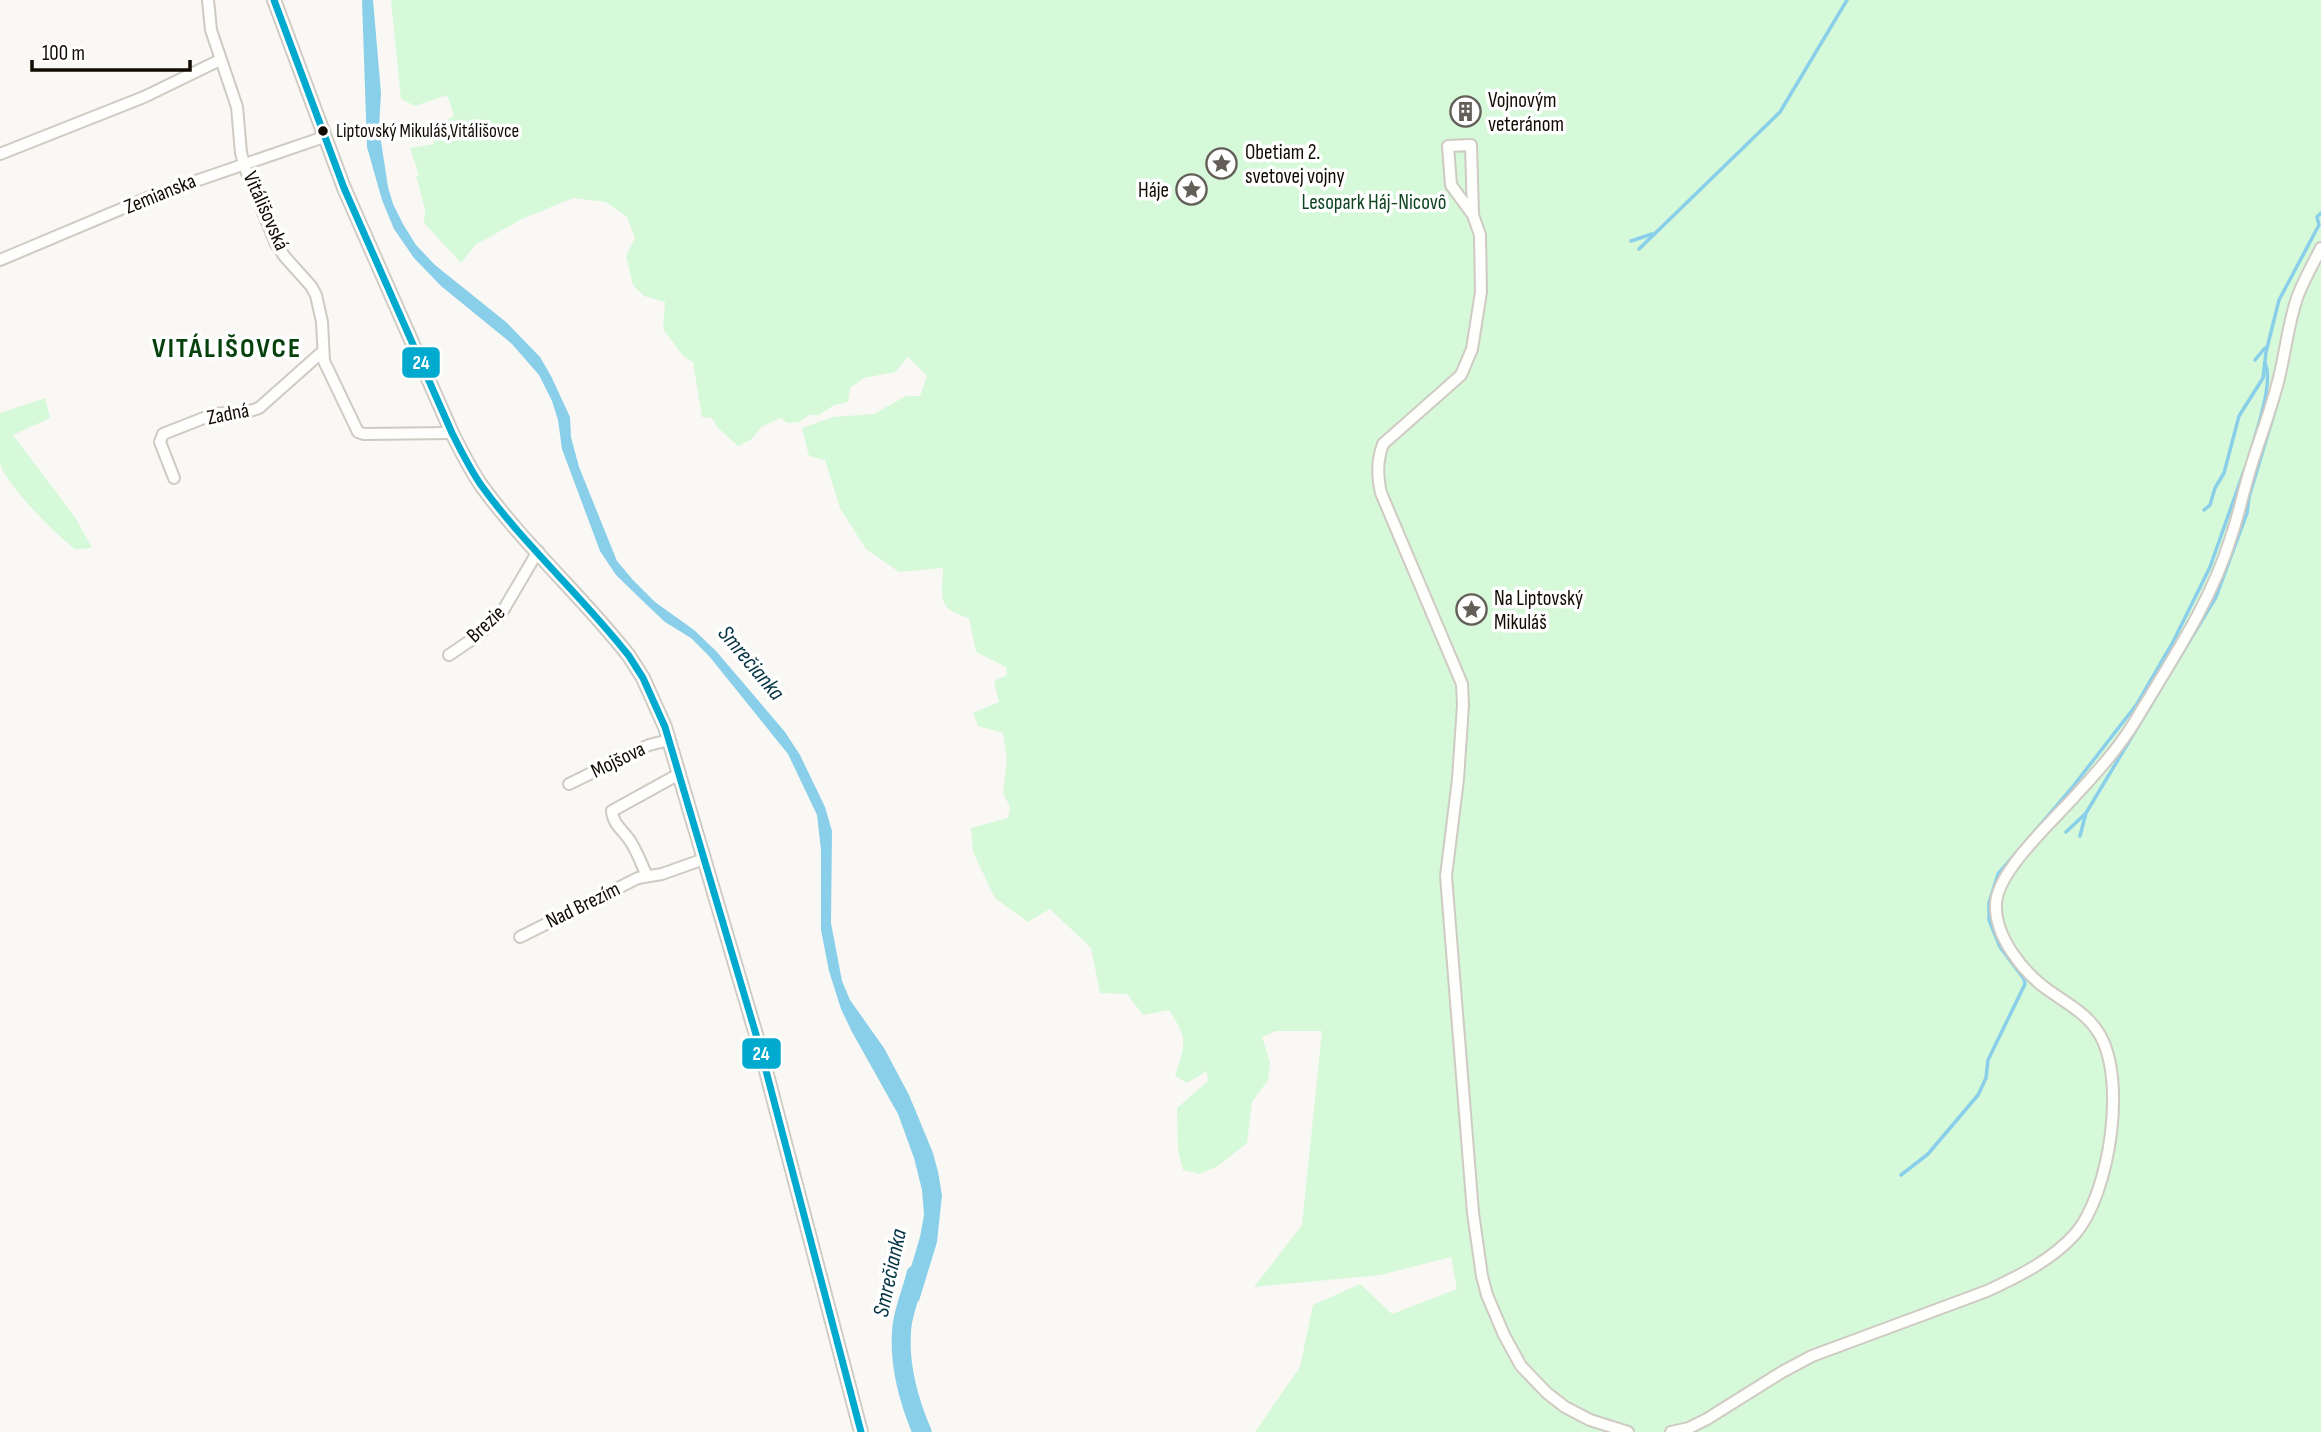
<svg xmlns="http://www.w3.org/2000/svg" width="2321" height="1432" font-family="'Sofia Sans Condensed',sans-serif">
	<rect width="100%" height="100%" fill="#faf8f4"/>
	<g fill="#d5f9d9">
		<path d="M 391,0 L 2321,0 L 2321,1432 L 1255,1432 L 1300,1367 L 1313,1305 L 1360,1284 L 1392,1314 L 1457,1289 L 1451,1257 L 1380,1275 L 1254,1287 L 1302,1225 L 1322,1031 L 1276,1031 L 1262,1037 L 1270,1062 L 1268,1080 L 1252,1102 L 1247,1143 L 1218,1166 L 1200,1174 L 1183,1170 L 1178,1150 L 1177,1108 L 1208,1081 L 1207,1071 L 1187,1083 L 1175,1076 C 1185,1044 1189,1040 1169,1010 L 1143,1015 L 1127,994 L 1100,993 L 1091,948 L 1050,909 L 1028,922 L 995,898 L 973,852 L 971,828 L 1008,818 L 1010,807 L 1003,793 L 1007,759 L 1003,733 L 978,726 L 973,713 L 999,702 L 994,681 L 1007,675 L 1006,667 L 976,652 L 969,618 C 936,608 942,599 943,568 L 899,572 L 866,549 L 840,508 L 825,460 L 809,456 L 802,428 L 833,417 L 874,414 L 906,396 L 920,396 L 927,376 L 908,357 L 895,372 L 864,378 L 850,388 L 848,402 L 834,405 L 819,415 L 809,415 L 799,422 L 787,423 L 781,418 L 761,427 L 752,439 L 738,446 L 718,428 L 712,418 L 702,417 L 693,362 L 684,357 L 663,329 L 665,302 L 644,296 L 633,285 L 626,256 L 635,238 L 627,217 L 606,202 L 573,198 L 522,219 L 475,245 L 461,263 L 424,223 L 425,209 L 416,176 L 419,175 L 410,148 L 434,144 L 431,133 L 454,115 L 447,95 L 415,106 L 401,99 Z"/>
		<path d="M 45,398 L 50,418 L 13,435 L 75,517 L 92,548 L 75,549 C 58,536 3,483 0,462 C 0,447 0,428 0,413 Z"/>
	</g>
	<path fill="#8acfe9" d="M 362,0 L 373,0 L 381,93 L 379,128 L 388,187 L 393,204 L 403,224 L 416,245 L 435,265 L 506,322 L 540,357 L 551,376 L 570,417 L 571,437 L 579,467 L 617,561 L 633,580 L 655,602 L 694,630 L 716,651 L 785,732 L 800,755 L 825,807 L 832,831 L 831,923 L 842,981 L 850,1000 L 884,1048 L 909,1095 L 933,1153 L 938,1172 L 942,1195 L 937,1242 L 919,1301 L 903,1294 L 920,1237 L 924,1215 L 922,1190 L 914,1158 L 898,1114 L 852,1032 L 841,1009 L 829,971 L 821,930 L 821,850 L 817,815 L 788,754 L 709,656 L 691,638 L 665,622 L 649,607 L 616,575 L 600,551 L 562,449 L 558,420 L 552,401 L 539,375 L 512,344 L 441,286 L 414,258 L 394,229 L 382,200 L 367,147 Z"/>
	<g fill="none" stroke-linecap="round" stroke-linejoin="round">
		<g stroke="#8acfe9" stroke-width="3.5">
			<path d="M 1631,241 L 1652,234"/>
			<path d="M 1639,249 L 1780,112 L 1847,0"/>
			<path d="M 2255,360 L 2265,348"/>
			<path d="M 2250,454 C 2256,432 2274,383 2265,363"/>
			<path d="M 2249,497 L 2279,397"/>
			<path d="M 2204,510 L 2210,505 L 2215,488 L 2224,473 L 2239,416 L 2263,378 L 2266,352 L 2279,300 L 2319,225 L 2317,217 L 2321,213"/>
			<path d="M 2066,832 L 2085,814"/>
			<path d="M 2080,836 L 2086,813 L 2216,597 L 2247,513 L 2249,497"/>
			<path d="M 1901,1175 L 1928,1154 L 1978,1095 L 1986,1078 L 1988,1060 L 2025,984 L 2024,979 L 2000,947 L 1989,920 L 1989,903 L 1998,874 L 2071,789 L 2137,704 L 2173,642 L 2210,567 L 2245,468"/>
		</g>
		<path stroke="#8acfe9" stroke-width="19" d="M 916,1274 C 912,1291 904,1309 902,1326 C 898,1363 908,1399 922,1432"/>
		<defs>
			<g id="minor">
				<path d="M 208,0 L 211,30 L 237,107 L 241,153 L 247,173 L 276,244 L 285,257 L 311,286 L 316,295 L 322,322 L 324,361 L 358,432 L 364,434 L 452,433"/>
				<path d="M 0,154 L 144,97 L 220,60"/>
				<path d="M 1473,215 L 1451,185 L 1448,146 L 1471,145 L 1473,215 L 1480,235 L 1481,292 L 1472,349 L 1461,375 L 1383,444 C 1377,461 1377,475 1381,493 L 1462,684 L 1463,705 L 1458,779 L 1446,876 L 1473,1213 L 1482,1276 L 1487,1295 L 1504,1335 L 1521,1366 L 1547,1393 L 1565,1407 L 1590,1420 L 1628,1432"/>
				<path d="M 0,260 L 152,196 L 324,137"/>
				<path d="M 174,478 L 160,442 L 163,434 L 214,414 L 250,411 L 259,408 L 322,352"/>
				<path d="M 449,655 L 477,636 L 501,614 L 538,551"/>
				<path d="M 569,784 L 649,745 L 669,740"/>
				<path d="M 647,876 C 642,865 638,854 632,844 C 626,832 613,826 612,811 L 679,774"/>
				<path d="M 520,937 L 638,878 L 662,874 L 704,859"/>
				<path d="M 1671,1432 L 1689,1428 L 1707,1419 L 1782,1372 L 1812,1356 L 1987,1291 C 2019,1276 2052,1260 2075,1234 C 2110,1194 2129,1073 2096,1029 C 2084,1012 2065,1002 2048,990 C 2023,972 1994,936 1996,903 C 1998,870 2054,820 2076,795 C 2096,773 2118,749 2134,723 C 2169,664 2211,603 2231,537 C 2238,517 2242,497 2248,477 C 2256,448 2268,419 2276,389 C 2285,359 2287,327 2297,298 C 2303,281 2313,264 2321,248"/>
			</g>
			<path id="tertiary" d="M 274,0 L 344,188 L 452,433 C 461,451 470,469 481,485 C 525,546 583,597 629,656 L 643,678 L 665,727 L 760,1048 L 861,1432"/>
		</defs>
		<use href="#minor" stroke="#cfcac2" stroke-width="14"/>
		<use href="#tertiary" stroke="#cfcac2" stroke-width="16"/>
		<use href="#minor" stroke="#fefefd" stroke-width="10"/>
		<use href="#tertiary" stroke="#fefefd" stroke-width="12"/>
		<defs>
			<path id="bus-1" d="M 274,0 L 344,188 L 452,433 C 461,451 470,469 481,485 C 525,546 583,597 629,656 L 643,678 L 665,727 L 760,1048 L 861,1432"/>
		</defs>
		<use href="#bus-1" stroke="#fff" stroke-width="12"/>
		<use href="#bus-1" stroke="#00a9ce" stroke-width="7"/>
	</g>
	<defs>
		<symbol id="building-ring" viewBox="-11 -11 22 22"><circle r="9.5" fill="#fff" stroke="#635e57" stroke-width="1.5"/><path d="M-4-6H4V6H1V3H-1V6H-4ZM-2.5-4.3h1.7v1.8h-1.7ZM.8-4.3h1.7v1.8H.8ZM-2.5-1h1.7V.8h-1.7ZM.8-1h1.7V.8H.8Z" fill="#635e57"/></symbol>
		<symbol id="sight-ring" viewBox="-11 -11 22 22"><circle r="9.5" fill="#fff" stroke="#635e57" stroke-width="1.5"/><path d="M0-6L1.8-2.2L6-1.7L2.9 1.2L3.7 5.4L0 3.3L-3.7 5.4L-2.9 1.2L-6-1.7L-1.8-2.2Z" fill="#635e57"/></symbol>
	</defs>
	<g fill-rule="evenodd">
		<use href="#building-ring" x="1448" y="94" width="35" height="35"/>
		<use href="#sight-ring" x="1204" y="146" width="35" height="35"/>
		<use href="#sight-ring" x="1174" y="172" width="35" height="35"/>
		<use href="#sight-ring" x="1454" y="592" width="35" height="35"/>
	</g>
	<circle fill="#110b02" stroke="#fff" stroke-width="2.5" cx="323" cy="131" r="6"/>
	<g text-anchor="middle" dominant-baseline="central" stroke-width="7" stroke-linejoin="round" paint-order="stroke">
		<g font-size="19" fill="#110b02" stroke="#fff" text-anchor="start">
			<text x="336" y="131">Liptovský Mikuláš,Vitálišovce</text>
		</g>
		<g font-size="21" fill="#110b02" stroke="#fff" text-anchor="start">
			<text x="1488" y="100">Vojnovým<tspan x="1488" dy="24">veteránom</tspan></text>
			<text x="1245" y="152">Obetiam 2.<tspan x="1245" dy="24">svetovej vojny</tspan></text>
			<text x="1169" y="190" text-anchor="end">Háje</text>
			<text x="1494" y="598">Na Liptovský<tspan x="1494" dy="24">Mikuláš</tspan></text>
		</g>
		<g font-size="21" fill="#110b02" stroke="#fff">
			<text transform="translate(160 194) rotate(-22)">Zemianska</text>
			<text transform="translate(266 211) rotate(66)">Vitálišovská</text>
			<text transform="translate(228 414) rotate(-11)">Zadná</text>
			<text transform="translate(486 624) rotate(-43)">Brezie</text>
			<text transform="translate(618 760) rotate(-26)">Mojšova</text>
			<text transform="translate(583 905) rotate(-26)">Nad Brezím</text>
		</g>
		<g font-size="21" fill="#0f4420" stroke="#fff">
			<text x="1374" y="202">Lesopark Háj-Nicovô</text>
		</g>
		<g font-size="23" font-style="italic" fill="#033343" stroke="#fff">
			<text transform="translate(751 663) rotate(50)">Smrečianka</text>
			<text transform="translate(890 1273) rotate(-78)">Smrečianka</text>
		</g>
		<g font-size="28" font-weight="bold" letter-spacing="2" fill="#07410d" stroke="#fff">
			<text x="227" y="348">VITÁLIŠOVCE</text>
		</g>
	</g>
	<g stroke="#fff" stroke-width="2.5">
		<rect x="401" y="346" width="40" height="33" rx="7" fill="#00a9ce"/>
		<rect x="741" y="1037" width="41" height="33" rx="7" fill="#00a9ce"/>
	</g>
	<g font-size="19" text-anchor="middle" font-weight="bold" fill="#fff">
		<text x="421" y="369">24</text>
		<text x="761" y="1060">24</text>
	</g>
	<path d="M32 60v10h158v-10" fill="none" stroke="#110b02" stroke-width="3.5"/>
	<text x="42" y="60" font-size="21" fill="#110b02" stroke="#ffffff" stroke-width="5" paint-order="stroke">100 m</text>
</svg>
